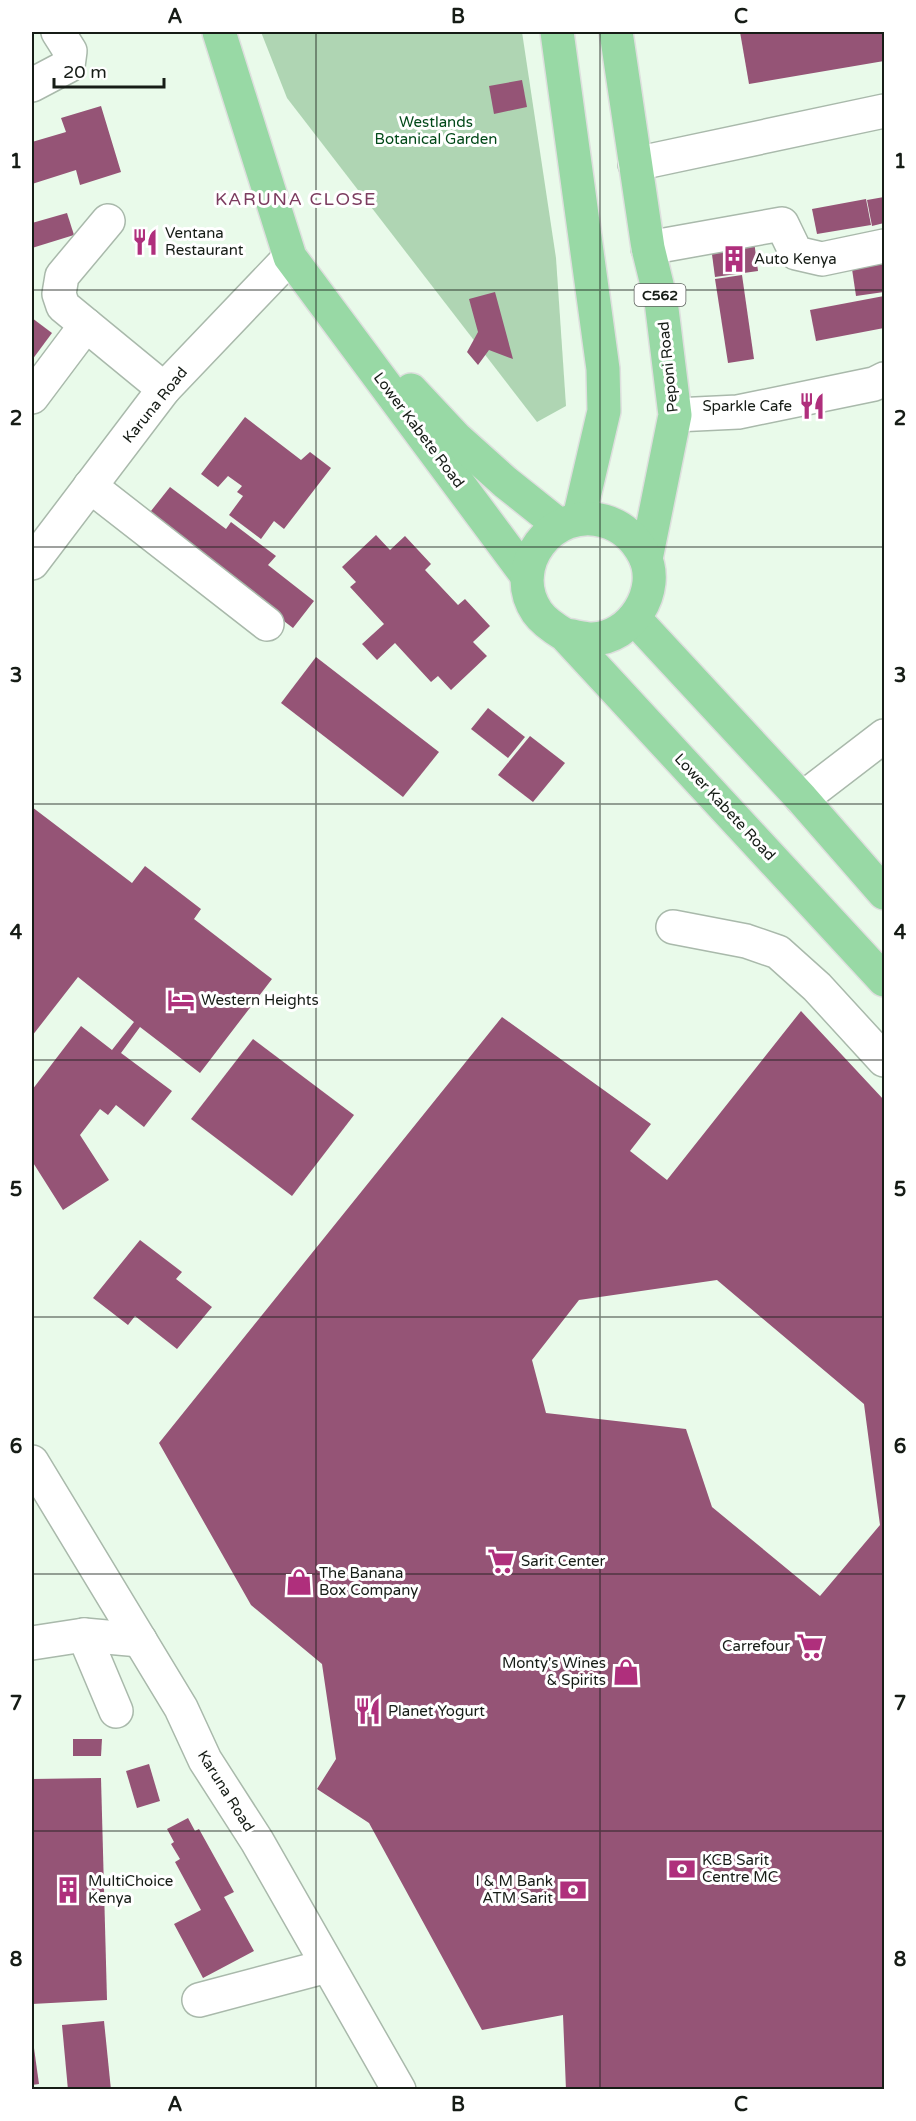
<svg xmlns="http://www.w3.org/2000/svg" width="916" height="2121" font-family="'Varela Round',sans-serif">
	<rect width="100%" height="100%" fill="#e9faea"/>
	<path fill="#afd5b3" d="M 261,32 L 522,32 L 556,258 L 566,406 L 537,422 L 287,98 Z"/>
	<g fill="#955476" fill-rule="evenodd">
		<path d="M 740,32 L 884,32 L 884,61 L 749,84 Z"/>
		<path d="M 522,80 L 527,107 L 494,114 L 489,86 Z"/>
		<path d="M 101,106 L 121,172 L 80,185 L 76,170 L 32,184 L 32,142 L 66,132 L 61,118 Z"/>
		<path d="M 884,197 L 884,223 L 872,226 L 867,200 Z"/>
		<path d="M 866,199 L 871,225 L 817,234 L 812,209 Z"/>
		<path d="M 67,213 L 74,235 L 32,248 L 32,223 Z"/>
		<path d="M 754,241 L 758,271 L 715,277 L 711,247 Z"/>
		<path d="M 884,264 L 884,292 L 856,296 L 852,269 Z"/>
		<path d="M 742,275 L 754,359 L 728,363 L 715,279 Z"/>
		<path d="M 495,292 L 513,359 L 489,350 L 478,365 L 467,352 L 478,332 L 469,299 Z"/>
		<path d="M 884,296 L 884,328 L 816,341 L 810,310 Z"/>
		<path d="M 32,318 L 52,333 L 32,360 Z"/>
		<path d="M 245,417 L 301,460 L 310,452 L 331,468 L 284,529 L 274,521 L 261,539 L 229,515 L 243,496 L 237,492 L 242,486 L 228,476 L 218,487 L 201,474 Z"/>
		<path d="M 170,487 L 226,529 L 231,522 L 276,556 L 268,565 L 314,601 L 293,628 L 147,516 Z"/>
		<path d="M 376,535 L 390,550 L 405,536 L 431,564 L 425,570 L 458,605 L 465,599 L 490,626 L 473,642 L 487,656 L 451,690 L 438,676 L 431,682 L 395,643 L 377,660 L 362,644 L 384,624 L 350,587 L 356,582 L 342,567 Z"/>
		<path d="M 316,657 L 439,752 L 403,797 L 281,703 Z"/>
		<path d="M 488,708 L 525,737 L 508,758 L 471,729 Z"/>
		<path d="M 530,736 L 565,763 L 533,802 L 498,775 Z"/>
		<path d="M 32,807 L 132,883 L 145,866 L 201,909 L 194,919 L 272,979 L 200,1073 L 140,1027 L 121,1053 L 172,1091 L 144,1127 L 116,1105 L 108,1115 L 100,1109 L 80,1135 L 109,1180 L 63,1210 L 32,1161 L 32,1090 L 81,1026 L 112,1050 L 134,1022 L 78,977 L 32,1036 Z"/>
		<path d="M 801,1011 L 884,1100 L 884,2090 L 566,2090 L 563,2015 L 482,2030 L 369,1823 L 317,1789 L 336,1759 L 322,1664 L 251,1605 L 159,1443 L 502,1017 L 651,1124 L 630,1151 L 667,1180 ZM 717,1280 L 864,1404 L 880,1525 L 820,1596 L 712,1507 L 686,1429 L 546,1413 L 532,1360 L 579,1300 Z"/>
		<path d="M 253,1039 L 354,1115 L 292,1196 L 191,1119 Z"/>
		<path d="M 140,1240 L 182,1272 L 176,1279 L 212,1307 L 177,1349 L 135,1316 L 128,1325 L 93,1298 Z"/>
		<path d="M 73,1739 L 102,1739 L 101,1756 L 73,1756 Z"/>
		<path d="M 149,1764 L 160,1801 L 137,1808 L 126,1771 Z"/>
		<path d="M 101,1778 L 107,2000 L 32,2004 L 32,1779 Z"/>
		<path d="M 188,1818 L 195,1831 L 199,1829 L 234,1892 L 224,1897 L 254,1951 L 203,1978 L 174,1924 L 201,1910 L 175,1862 L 180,1859 L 171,1844 L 174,1842 L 167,1829 Z"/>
		<path d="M 104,2021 L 111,2090 L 68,2090 L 62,2025 Z"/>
		<path d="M 32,2034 L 39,2084 L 32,2085 Z"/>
	</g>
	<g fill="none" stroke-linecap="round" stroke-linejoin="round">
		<defs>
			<g id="minor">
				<path d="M 32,85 L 68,66 L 70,51 L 58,32"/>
				<path d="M 635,164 L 884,111"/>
				<path d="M 108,221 L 62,276 L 59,294 L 63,306 L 164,389"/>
				<path d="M 648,248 L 782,224 L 796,253 L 822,259 L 884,246"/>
				<path d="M 32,397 L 86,325"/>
				<path d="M 675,415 L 738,412 L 874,384 L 884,379"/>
				<path d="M 90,486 L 267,624"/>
				<path d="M 32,563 L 164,389 L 290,257"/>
				<path d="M 802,799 L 884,736"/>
				<path d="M 673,927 L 746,941 L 778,952 L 817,987 L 884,1060"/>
				<path d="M 32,1462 L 181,1708 L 205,1760 L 257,1841 L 399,2090"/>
				<path d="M 84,1635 L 116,1711"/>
				<path d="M 32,1643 L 84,1635 L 140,1640"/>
				<path d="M 199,2000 L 327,1966"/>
			</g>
			<g id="major">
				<path d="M 219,32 L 290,257 L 527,576"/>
				<path d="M 557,32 L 603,369 L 604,411 L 579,518"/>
				<path d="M 616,32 L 648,248 L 661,301 L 675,415 L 646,559"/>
				<path d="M 411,390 L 456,438 L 505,482 L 559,525"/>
				<path d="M 634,618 L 802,799 L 884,893"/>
				<path d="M 565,635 C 574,636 584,639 592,639 C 631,639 662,590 644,555 C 636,539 622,526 604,521 C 553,506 506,566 537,612 C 544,622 555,629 565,635 L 884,980"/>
			</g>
		</defs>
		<use href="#minor" stroke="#a9b9ab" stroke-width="36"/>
		<use href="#major" stroke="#dedfde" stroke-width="36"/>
		<use href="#minor" stroke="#fff" stroke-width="33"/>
		<use href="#major" stroke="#98d9a5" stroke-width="33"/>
	</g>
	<path fill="none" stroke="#161c16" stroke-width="1.5" stroke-opacity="0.55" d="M 316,32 L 316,2090M 600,32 L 600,2090M 32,290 L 884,290M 32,547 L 884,547M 32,804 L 884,804M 32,1060 L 884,1060M 32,1317 L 884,1317M 32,1574 L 884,1574M 32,1831 L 884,1831"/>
	<defs>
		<symbol id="restaurant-bare" viewBox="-9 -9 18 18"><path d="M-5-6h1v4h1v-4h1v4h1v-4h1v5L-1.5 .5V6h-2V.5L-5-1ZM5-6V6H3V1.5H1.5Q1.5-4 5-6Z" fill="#af2f7c" stroke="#fff" stroke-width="2.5" paint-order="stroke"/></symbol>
		<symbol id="building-bare" viewBox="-9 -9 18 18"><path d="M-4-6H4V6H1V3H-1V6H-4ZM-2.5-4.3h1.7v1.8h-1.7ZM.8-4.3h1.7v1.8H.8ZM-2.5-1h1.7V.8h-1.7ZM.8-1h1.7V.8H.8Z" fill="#af2f7c" stroke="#fff" stroke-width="2.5" paint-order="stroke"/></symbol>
		<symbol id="hotel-bare" viewBox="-9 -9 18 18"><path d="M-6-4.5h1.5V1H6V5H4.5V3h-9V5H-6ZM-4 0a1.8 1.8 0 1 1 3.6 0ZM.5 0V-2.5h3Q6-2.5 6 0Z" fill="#af2f7c" stroke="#fff" stroke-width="2.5" paint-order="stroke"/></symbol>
		<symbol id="supermarket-bare" viewBox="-9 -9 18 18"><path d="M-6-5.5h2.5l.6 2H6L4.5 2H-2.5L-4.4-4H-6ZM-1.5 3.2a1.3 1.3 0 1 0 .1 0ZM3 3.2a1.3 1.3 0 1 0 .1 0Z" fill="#af2f7c" stroke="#fff" stroke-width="2.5" paint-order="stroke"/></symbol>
		<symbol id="shop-bare" viewBox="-9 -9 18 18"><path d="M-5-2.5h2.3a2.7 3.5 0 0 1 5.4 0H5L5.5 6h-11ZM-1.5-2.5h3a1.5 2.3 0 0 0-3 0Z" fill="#af2f7c" stroke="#fff" stroke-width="2.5" paint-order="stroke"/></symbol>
		<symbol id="bank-bare" viewBox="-9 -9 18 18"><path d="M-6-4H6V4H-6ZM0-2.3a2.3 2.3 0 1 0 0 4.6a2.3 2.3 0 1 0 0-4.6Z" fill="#af2f7c" stroke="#fff" stroke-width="2.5" paint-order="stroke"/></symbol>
	</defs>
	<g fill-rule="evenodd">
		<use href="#restaurant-bare" x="126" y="223" width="38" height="38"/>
		<use href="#building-bare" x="715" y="240" width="38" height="38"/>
		<use href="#restaurant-bare" x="793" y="387" width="38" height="38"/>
		<use href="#hotel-bare" x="162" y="981" width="38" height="38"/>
		<use href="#supermarket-bare" x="482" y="1542" width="38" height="38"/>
		<use href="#shop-bare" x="280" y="1563" width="38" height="38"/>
		<use href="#supermarket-bare" x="791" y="1627" width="38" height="38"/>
		<use href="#shop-bare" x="607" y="1653" width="38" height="38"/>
		<use href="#restaurant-bare" x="349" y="1692" width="38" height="38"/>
		<use href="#bank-bare" x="663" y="1850" width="38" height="38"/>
		<use href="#building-bare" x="49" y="1871" width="38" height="38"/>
		<use href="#bank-bare" x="554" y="1871" width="38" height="38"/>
	</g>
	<g text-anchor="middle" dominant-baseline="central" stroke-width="6" stroke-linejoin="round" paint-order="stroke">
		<rect fill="#fff" stroke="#5c605c" stroke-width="1.5" x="634.5" y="284" width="51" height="22" rx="4.5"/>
		<g font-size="14" font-weight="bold" fill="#161c16">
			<text x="660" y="295">C562</text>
		</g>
		<g font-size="15" fill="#024919" stroke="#fff">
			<text x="436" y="122">Westlands<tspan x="436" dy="17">Botanical Garden</tspan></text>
		</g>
		<g font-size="15" fill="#161c16" stroke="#fff" text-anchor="start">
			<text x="165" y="233">Ventana<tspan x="165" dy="17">Restaurant</tspan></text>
			<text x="754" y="259">Auto Kenya</text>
			<text x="792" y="406" text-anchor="end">Sparkle Cafe</text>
			<text x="201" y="1000">Western Heights</text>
			<text x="521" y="1561">Sarit Center</text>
			<text x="319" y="1573">The Banana<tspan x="319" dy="17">Box Company</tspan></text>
			<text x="790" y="1646" text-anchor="end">Carrefour</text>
			<text x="606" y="1663" text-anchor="end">Monty's Wines<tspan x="606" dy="17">&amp; Spirits</tspan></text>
			<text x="388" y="1711">Planet Yogurt</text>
			<text x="702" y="1860">KCB Sarit<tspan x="702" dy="17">Centre MC</tspan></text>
			<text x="88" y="1881">MultiChoice<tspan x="88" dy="17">Kenya</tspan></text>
			<text x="553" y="1881" text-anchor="end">I &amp; M Bank<tspan x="553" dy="17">ATM Sarit</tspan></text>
		</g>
		<g font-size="15" fill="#161c16" stroke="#fff">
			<text transform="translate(668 367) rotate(-96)">Peponi Road</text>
			<text transform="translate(155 405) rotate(-51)">Karuna Road</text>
			<text transform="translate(419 430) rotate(53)">Lower Kabete Road</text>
			<text transform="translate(725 807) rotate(47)">Lower Kabete Road</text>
			<text transform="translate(226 1791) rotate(58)">Karuna Road</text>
		</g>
		<g font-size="18" letter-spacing="1.5" fill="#7c3c5f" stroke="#fff">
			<text x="296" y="199">KARUNA CLOSE</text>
		</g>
	</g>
	<rect width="916" height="2121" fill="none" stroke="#ffffff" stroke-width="66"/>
	<path d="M54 78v9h110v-9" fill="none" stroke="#161c16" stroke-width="3"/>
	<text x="63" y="78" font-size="18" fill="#161c16" stroke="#ffffff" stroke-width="4.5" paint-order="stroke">20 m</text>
	<rect x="33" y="33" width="850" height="2055" fill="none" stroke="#161c16" stroke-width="2"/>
	<g font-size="20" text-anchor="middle" font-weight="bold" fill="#161c16">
		<text x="175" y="23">A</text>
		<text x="458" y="23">B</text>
		<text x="741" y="23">C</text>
		<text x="16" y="168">1</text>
		<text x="900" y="168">1</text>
		<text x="16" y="425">2</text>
		<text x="900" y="425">2</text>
		<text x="16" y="682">3</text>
		<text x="900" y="682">3</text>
		<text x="16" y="939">4</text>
		<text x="900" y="939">4</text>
		<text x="16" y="1196">5</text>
		<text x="900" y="1196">5</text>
		<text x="16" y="1453">6</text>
		<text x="900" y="1453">6</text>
		<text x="16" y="1710">7</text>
		<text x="900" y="1710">7</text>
		<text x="16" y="1966">8</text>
		<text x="900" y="1966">8</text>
		<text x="175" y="2111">A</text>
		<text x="458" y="2111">B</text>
		<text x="741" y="2111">C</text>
	</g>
</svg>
